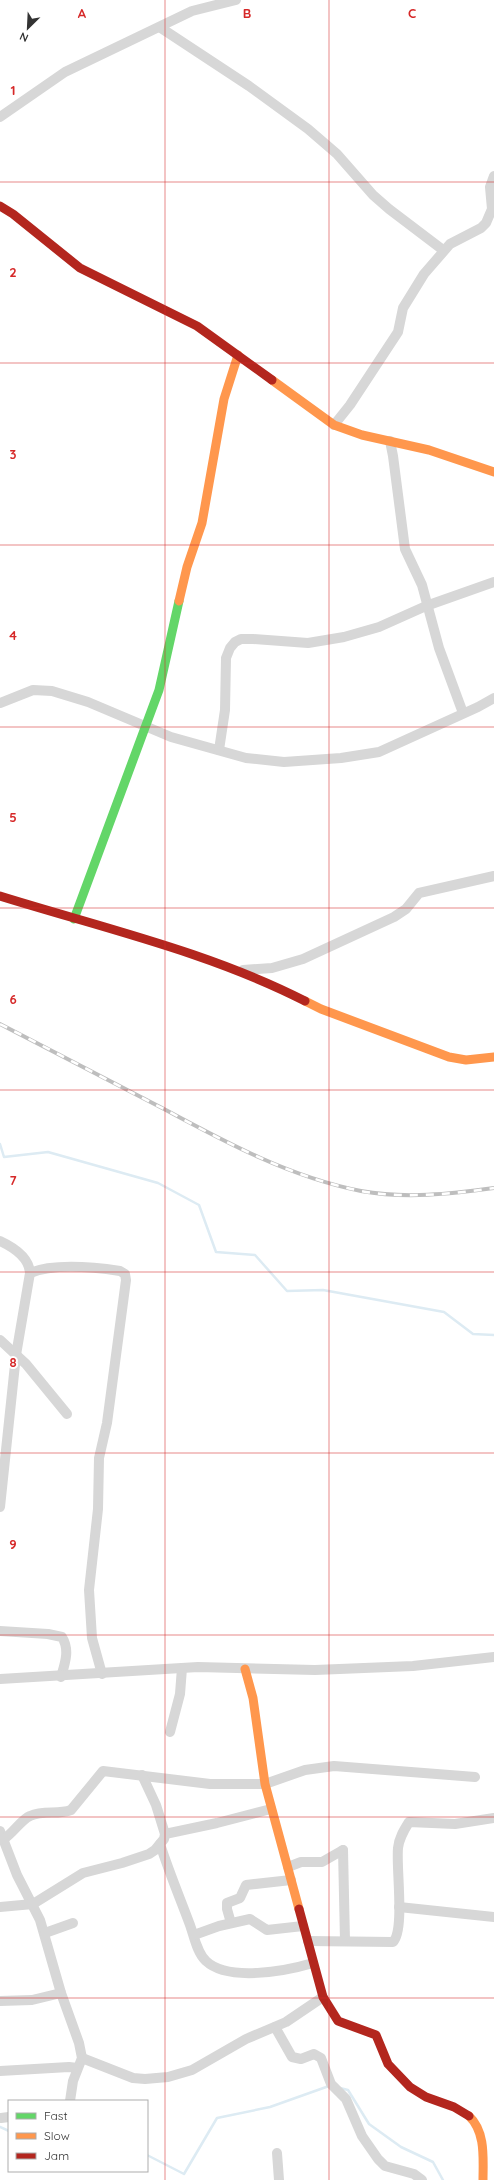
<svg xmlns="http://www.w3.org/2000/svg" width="494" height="2180" font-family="Quicksand,sans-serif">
	<rect width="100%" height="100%" fill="#fff"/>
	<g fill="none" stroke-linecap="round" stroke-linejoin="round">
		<g stroke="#ddebf3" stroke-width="2.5">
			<path d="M 0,1144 L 4,1157 L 48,1152 L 158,1183 L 199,1205 L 216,1252 L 255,1255 L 287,1291 L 323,1290 L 444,1312 L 473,1334 L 494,1335"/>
			<path d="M 340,2088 L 348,2090 L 369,2124 L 401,2147 L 433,2162 L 443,2180"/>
			<path d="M 0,2127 L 9,2131"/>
			<path d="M 147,2155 L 184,2174 L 217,2118 L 270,2107 L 329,2086"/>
		</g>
		<g stroke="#d7d7d7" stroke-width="10">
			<path d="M 161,28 L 249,86 L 308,129 L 337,154 L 373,195 L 389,209 L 443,250"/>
			<path d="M 0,117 L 65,72 L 192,11 L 236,0"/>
			<path d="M 334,425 L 350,405 L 398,332 L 403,308 L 424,274 L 450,244 L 481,228 L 486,223 L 492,209 L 490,187 L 494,176"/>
			<path d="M 390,441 L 393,456 L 405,549 L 422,585 L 439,648 L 463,713"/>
			<path d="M 0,703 L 33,690 L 52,691 L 88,702 L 171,737 L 246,758 L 284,762 L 341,758 L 379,752 L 478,707 L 494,698"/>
			<path d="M 219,750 L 225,710 L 226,658 L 230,648 L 235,642 L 241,639 L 253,639 L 308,643 L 344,637 L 379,627 L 426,606 L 494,582"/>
			<path d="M 243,970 L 272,968 L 303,959 L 394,917 L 406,909 L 419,893 L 494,876"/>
			<path d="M 0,1241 C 13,1247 29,1257 30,1273 L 16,1355 L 0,1507"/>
			<path d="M 30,1273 C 55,1263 93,1267 120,1271 L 125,1274 L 126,1280 L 107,1423 L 99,1458 L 98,1509 L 89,1590 L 92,1638 L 102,1674"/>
			<path d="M 0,1340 L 26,1364 L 67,1414"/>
			<path d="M 0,1631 L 48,1634 L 62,1637 C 70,1650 65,1663 61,1677"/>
			<path d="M 0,1679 L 198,1667 L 315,1670 L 413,1666 L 494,1657"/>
			<path d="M 170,1732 L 180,1694 L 182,1668"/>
			<path d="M 0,1831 L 17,1875 L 40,1920 L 61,1993 L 79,2043 L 82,2058 L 73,2081 L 70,2101"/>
			<path d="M 165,1834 L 217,1823 L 271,1809"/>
			<path d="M 4,1839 C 14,1832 22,1819 30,1816 C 44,1810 58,1815 71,1810 L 103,1771 L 210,1784 L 265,1784 L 305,1770 L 334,1766 L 475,1777"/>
			<path d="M 160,1844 C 169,1872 180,1898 190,1925 C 194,1936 197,1953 206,1961 C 228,1982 286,1971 313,1963"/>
			<path d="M 343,1850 L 345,1941"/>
			<path d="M 288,1867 L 301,1862 L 322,1862 L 343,1850"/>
			<path d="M 0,1907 L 33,1904 L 83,1873 L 122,1863 L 149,1854 L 155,1850 L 164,1839 L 165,1834 L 156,1805 L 142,1775"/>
			<path d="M 399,1907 L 494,1917"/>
			<path d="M 231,1923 L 227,1909 L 227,1903 L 240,1898 L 246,1885 L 291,1880"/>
			<path d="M 45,1933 L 73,1923"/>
			<path d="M 194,1935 L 219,1926 L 250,1919 L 267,1930 L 303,1926"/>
			<path d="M 308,1941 L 393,1942 C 405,1930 396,1868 398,1848 C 399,1838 404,1830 409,1822 L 455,1824 L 494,1818"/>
			<path d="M 0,2001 L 32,2000 L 61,1993"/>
			<path d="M 275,2027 L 292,2057 L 301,2059 L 314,2054 L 321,2058 L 331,2084 L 346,2099 L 362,2136 L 378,2159 L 385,2166 L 414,2174 L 422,2180"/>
			<path d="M 82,2058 L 133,2078 L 145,2079 L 168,2077 L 192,2070 L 246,2039 L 286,2022 L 323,1997"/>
			<path d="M 0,2071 L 69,2067 L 77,2068"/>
			<path d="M 1,2118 L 9,2117"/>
			<path d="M 277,2153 L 279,2180"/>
		</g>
		<path stroke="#63d668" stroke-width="9" d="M 74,919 L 159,690 L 179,601"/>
		<g stroke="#ff974d" stroke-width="9">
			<path d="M 272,380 L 334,425 L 362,435 L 429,450 L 494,472"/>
			<path d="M 179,601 L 187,567 L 202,523 L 224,399 L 238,355"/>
			<path d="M 305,1001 L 321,1009 L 449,1057 L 466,1060 L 494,1057"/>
			<path d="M 245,1669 L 253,1698 L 265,1784 L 299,1909"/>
			<path d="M 469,2116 C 486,2132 483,2159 483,2180"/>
		</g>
		<g stroke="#b3261e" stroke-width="9">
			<path d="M 0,206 L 13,214 L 80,268 L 197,326 L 272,380"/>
			<path d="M 0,896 C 103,928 209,952 305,1001"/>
			<path d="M 299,1909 L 323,1997 L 338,2021 L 376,2035 L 388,2064 L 410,2087 L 426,2097 L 454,2107 L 469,2116"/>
		</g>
		<defs>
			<path id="rail" d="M 0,1024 C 55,1052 109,1081 164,1109 C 227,1143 290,1177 361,1191 C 405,1199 451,1194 494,1188"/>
		</defs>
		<use href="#rail" stroke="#bebebe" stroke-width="4"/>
		<use href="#rail" stroke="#fff" stroke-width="2.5" stroke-dasharray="8" stroke-linecap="butt"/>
	</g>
	<path fill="none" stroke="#d62828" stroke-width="1" stroke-opacity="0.55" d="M 165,0 L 165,2180M 329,0 L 329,2180M 0,182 L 494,182M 0,363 L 494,363M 0,545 L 494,545M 0,727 L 494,727M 0,908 L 494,908M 0,1090 L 494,1090M 0,1272 L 494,1272M 0,1453 L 494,1453M 0,1635 L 494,1635M 0,1817 L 494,1817M 0,1998 L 494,1998"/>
	<g font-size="13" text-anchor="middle" font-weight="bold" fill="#d62828" stroke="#fff" stroke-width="4" stroke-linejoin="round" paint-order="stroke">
		<text x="82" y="18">A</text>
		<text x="247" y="18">B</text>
		<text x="412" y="18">C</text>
		<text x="13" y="95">1</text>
		<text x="13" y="277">2</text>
		<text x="13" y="459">3</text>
		<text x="13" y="640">4</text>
		<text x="13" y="822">5</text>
		<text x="13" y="1004">6</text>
		<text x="13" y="1185">7</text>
		<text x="13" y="1367">8</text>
		<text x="13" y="1549">9</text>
	</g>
	<rect x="8" y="2100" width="140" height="72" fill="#ffffff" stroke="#adadad"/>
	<rect x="16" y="2113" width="20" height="6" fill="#63d668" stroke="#adadad"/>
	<text x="44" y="2120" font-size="12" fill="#333333">Fast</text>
	<rect x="16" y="2133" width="20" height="6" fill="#ff974d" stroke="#adadad"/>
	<text x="44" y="2140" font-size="12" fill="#333333">Slow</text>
	<rect x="16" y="2153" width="20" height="6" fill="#b3261e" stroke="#adadad"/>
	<text x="44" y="2160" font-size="12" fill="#333333">Jam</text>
	<g transform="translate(28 28) rotate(204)" stroke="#ffffff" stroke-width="3" paint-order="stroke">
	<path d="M0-3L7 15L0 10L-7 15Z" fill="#333333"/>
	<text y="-6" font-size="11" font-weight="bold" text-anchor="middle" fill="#333333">N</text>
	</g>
</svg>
